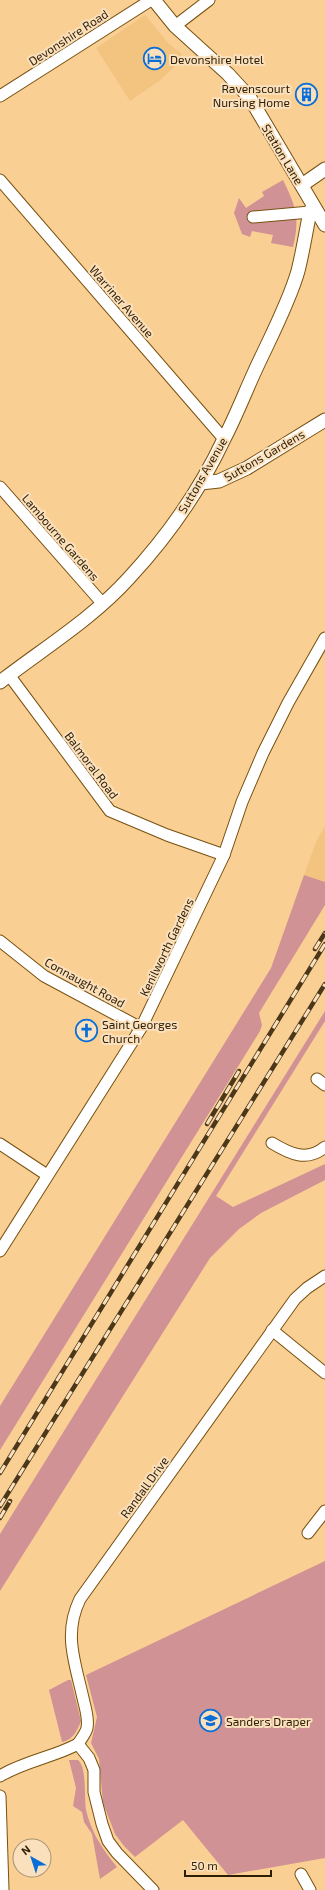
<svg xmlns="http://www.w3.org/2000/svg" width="325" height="1890" font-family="'Exo 2',sans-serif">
	<rect width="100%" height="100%" fill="#facf93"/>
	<g fill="#f3c380">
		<path d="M 145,15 L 168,43 L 182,54 L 173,68 L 159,81 L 130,101 L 96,48 Z"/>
		<path d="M 325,826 L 325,882 L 304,875 L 316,842 Z"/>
	</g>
	<g fill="#d09295">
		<path d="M 283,180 C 296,206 300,219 293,247 L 271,243 L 273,235 L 252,231 L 250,237 L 242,234 L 234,213 L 239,198 L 246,208 L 264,196 L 262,192 Z"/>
		<path d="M 304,875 L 325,882 L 325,905 L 259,1013 L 262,1025 L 260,1031 L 0,1450 L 0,1406 L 271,968 Z"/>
		<path d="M 325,1011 L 325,1021 L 216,1196 L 233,1207 L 325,1164 L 325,1180 L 261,1213 L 239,1229 L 210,1258 L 0,1591 L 0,1534 Z"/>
		<path d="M 325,1561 L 325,1858 L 228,1875 L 183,1820 L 135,1857 L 124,1846 L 115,1834 L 103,1803 L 99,1759 L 91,1743 L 97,1717 L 86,1675 Z"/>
		<path d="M 68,1680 L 71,1680 L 81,1721 C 77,1731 73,1740 62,1742 L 49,1690 Z"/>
		<path d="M 69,1760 L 78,1760 C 87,1767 84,1797 86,1810 C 91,1832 103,1850 117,1867 L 100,1879 L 92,1834 L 84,1822 L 82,1812 L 73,1806 L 76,1788 Z"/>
	</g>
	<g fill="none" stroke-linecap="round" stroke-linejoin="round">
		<defs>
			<g id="minor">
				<path d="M 175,26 L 209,0"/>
				<path d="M 0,96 L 151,0"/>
				<path d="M 0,180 L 224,439"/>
				<path d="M 253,217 L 310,212"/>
				<path d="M 0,487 L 103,604"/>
				<path d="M 9,675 L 110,811 L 167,835 L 224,855"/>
				<path d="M 0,941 L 44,976 L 141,1028"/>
				<path d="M 317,1079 L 325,1085"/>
				<path d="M 272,1143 C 290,1154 307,1162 325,1147"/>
				<path d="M 0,1144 L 47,1175"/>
				<path d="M 0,1251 L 141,1028 L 224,855 L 242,802 L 263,753 L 288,703 L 325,638"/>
				<path d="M 272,1330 L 325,1373"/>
				<path d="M 308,1533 L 325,1511"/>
				<path d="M 78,1744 C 81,1739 86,1733 87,1728 C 89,1718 85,1707 83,1698 C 75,1662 63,1634 80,1599 L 295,1299 L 307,1288 L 325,1276"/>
				<path d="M 78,1744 L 89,1758 L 94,1770 L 94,1792 L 102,1824 L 108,1841 L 117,1853 L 153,1890"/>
				<path d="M 0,1776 C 25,1761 54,1757 78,1744"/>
				<path d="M 0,1796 L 3,1890"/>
				<path d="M 301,1874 L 310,1890"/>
			</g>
			<g id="tertiary">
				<path d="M 154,0 L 175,26 L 228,74 L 250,98 L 325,225"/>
				<path d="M 302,185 L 325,169"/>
				<path d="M 201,483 L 219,481 L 247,468 L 325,420"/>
				<path d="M 0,682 C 44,648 92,619 129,578 C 167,537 200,490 224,439 C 235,418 244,395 254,373 C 268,342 289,303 298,271 C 303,251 306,231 310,212 L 313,206"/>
			</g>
		</defs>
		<use href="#minor" stroke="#775110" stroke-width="13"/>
		<use href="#tertiary" stroke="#775110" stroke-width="15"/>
		<use href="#minor" stroke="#fff" stroke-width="11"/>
		<use href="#tertiary" stroke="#fff" stroke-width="13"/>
		<defs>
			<g id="rail">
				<path d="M 315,949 L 325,933"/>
				<path d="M 207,1124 L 239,1071"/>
				<path d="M 0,1473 L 325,944"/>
				<path d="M 0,1506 L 325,984"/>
				<path d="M 0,1518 L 10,1501"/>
			</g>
		</defs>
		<use href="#rail" stroke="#4b3719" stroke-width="4.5"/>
		<use href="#rail" stroke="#fae0bc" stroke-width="3" stroke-dasharray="9" stroke-linecap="butt"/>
	</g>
	<defs>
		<symbol id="hotel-ring" viewBox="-11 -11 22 22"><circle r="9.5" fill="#fae0bc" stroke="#096ed7" stroke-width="1.5"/><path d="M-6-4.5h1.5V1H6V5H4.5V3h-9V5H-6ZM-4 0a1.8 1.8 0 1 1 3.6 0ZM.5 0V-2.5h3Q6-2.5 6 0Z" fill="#096ed7"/></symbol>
		<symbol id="building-ring" viewBox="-11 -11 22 22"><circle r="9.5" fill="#fae0bc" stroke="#096ed7" stroke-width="1.5"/><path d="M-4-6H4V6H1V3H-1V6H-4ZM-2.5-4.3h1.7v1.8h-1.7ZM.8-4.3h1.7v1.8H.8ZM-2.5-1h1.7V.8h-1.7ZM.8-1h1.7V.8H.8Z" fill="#096ed7"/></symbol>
		<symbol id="church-ring" viewBox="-11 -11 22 22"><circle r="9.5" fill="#fae0bc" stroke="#096ed7" stroke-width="1.5"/><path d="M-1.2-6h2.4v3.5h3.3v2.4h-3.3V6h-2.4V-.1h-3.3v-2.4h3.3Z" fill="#096ed7"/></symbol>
		<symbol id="school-ring" viewBox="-11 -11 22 22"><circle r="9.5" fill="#fae0bc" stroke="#096ed7" stroke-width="1.5"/><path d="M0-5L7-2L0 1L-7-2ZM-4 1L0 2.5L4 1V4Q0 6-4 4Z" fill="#096ed7"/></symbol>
	</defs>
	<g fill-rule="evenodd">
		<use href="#hotel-ring" x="142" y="46" width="25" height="25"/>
		<use href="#building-ring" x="294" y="82" width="25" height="25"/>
		<use href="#church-ring" x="74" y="1018" width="25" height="25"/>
		<use href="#school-ring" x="198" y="1708" width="25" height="25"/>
	</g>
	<g text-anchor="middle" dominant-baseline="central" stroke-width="4" stroke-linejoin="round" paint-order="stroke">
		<g font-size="12" fill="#2d1d04" stroke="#fae0bc">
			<text transform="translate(68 37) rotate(-33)">Devonshire Road</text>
			<text transform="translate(283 154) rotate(59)">Station Lane</text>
			<text transform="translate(122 301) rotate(49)">Warriner Avenue</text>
			<text transform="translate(264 455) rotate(-30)">Suttons Gardens</text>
			<text transform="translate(202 475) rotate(-60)">Suttons Avenue</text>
			<text transform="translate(61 537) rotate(49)">Lambourne Gardens</text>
			<text transform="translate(92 765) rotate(53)">Balmoral Road</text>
			<text transform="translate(166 947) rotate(-64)">Kenilworth Gardens</text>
			<text transform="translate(85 982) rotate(29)">Connaught Road</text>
			<text transform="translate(144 1487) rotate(-54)">Randall Drive</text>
		</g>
		<g font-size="12" fill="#2d1d04" stroke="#fae0bc" text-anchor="start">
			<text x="170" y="59">Devonshire Hotel</text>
			<text x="290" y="88" text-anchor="end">Ravenscourt<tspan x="290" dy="14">Nursing Home</tspan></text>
			<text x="102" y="1024">Saint Georges<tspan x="102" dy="14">Church</tspan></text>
			<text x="226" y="1721">Sanders Draper</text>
		</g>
	</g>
	<g transform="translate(32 1858) rotate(321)"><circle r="19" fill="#fae0bc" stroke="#a89272"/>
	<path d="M0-3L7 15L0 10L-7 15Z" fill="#096ed7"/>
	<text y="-6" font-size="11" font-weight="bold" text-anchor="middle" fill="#2d1d04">N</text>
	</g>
	<path d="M185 1870v6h86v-6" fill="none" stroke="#2d1d04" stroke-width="2"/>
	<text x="191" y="1870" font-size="12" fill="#2d1d04" stroke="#fae0bc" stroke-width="3" paint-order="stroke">50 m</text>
</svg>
